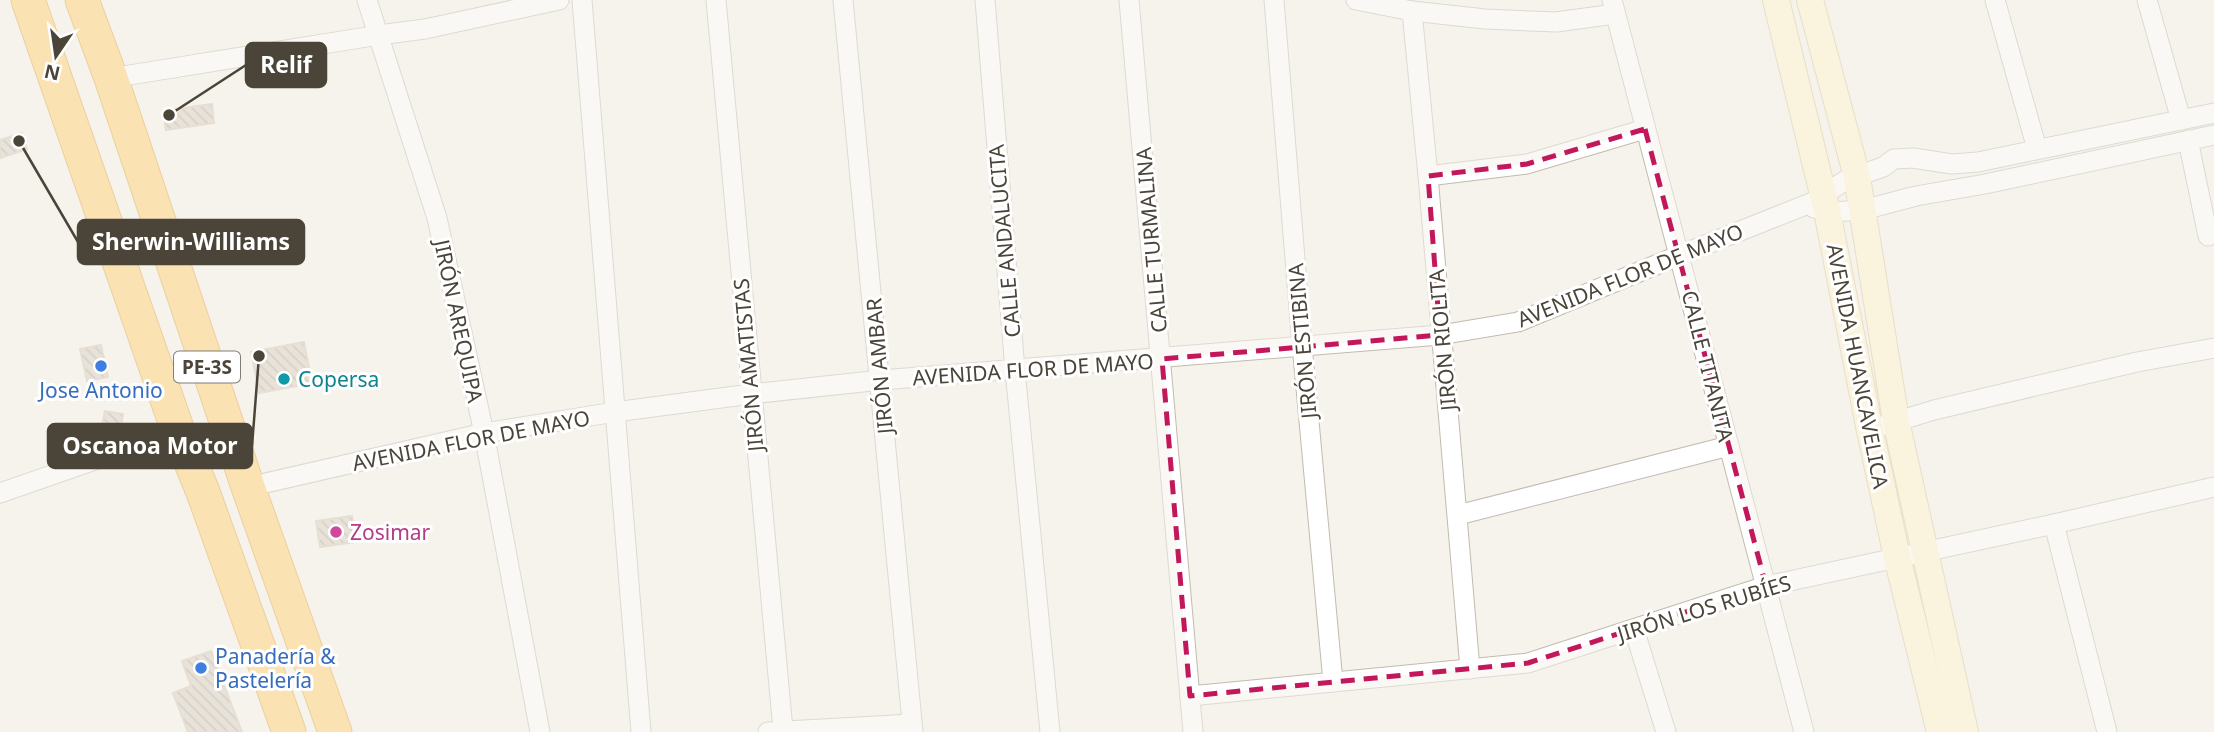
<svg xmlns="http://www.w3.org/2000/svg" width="2214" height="732" font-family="'Noto Sans',sans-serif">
	<defs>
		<pattern id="building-back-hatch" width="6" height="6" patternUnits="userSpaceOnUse" patternTransform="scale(1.75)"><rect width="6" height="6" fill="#d8cfc1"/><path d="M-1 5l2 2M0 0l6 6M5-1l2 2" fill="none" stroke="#b1aa9e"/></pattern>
	</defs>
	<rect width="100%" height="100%" fill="#f6f3ec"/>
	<g fill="url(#building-back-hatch)" stroke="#d3c7b4" stroke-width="2">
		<path d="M 212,104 L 214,123 L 166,130 L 163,111 Z"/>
		<path d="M 22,133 L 27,149 L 0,158 L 0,140 Z"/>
		<path d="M 304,342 L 312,383 L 259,393 L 251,352 Z"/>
		<path d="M 101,345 L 108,377 L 87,381 L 80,349 Z"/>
		<path d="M 105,411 L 123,414 L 119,439 L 115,440 L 100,437 Z"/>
		<path d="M 352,516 L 356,542 L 320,547 L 316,521 Z"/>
		<path d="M 211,651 L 220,675 L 242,732 L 188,732 L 173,693 L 191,686 L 182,661 Z"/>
	</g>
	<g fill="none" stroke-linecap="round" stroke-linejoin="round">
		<defs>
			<g id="street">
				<path d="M 367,0 L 437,218 L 484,433 L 540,732"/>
				<path d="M 582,0 L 641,732"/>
				<path d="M 716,0 L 783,730"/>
				<path d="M 843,0 L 913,732"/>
				<path d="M 985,0 L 1015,370 L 1050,732"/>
				<path d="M 1129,0 L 1193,732"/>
				<path d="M 1274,0 L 1302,345 L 1333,682"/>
				<path d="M 1356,0 L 1412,11 L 1485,19 L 1556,22 L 1615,14"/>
				<path d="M 1612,0 L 1804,732"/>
				<path d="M 1995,0 L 2037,149"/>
				<path d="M 2147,0 L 2181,120"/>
				<path d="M 1412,11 L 1428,176 L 1470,669"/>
				<path d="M 111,78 L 379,35 L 425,29 L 559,0"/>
				<path d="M 2188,140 L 2208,236"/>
				<path d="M 1428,176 L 1527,164 L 1645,129"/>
				<path d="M 1814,208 L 1831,212 L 1863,210 L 1916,196 L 1985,184 L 2214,135"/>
				<path d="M 1885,425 L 1934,410 L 2137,362 L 2214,348"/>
				<path d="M 248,487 L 484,433 L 615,412 L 751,394 L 881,380 L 1440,335 L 1518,322 L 1680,255 L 1823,198 L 1829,191 L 1846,180 L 1883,167 L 1894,159 L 1913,158 L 1952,164 L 1978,162 L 2214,113"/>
				<path d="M 0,493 L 178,431"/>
				<path d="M 1458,515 L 1729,446"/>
				<path d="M 2054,524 L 2107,732"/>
				<path d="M 1634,629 L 1666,732"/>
				<path d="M 1190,696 L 1528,663 L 1766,586 L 2054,524 L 2214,487"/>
				<path d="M 768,732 L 912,724"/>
			</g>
			<g id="secondary">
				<path d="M 1776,0 L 1827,211 L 1870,431 L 1897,557 L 1940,732"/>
				<path d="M 1810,0 L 1857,177 L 1896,421 L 1965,732"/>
			</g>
			<g id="highway">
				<path d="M 28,0 L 178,431 L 203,492 L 289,732"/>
				<path d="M 82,0 L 111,78 L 248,487 L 335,732"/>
			</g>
		</defs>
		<use href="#street" stroke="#c2bbae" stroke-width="21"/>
		<use href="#secondary" stroke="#d6c79b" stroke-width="28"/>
		<use href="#highway" stroke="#e0a43c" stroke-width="35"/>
		<use href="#street" stroke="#fff" stroke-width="19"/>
		<use href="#secondary" stroke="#fff3cd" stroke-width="26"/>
		<use href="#highway" stroke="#ffcf6e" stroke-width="33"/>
	</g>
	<path d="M0 0H2214V732H0ZM 1645,129 L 1766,586 L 1528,663 L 1190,696 L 1162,359 L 1440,335 L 1428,176 L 1527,164 Z" fill="#f6f3ec" fill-opacity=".55" fill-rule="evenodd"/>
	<path fill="none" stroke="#c2185b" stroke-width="5" stroke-dasharray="14 9" stroke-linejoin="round" d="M 1645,129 L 1766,586 L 1528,663 L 1190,696 L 1162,359 L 1440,335 L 1428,176 L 1527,164 Z"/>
	<g fill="#3f7fe0" stroke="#fff" stroke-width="2.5">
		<circle cx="101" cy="366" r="7"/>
		<circle cx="201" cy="668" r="7"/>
	</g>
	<circle fill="#0f9aa8" stroke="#fff" stroke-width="2.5" cx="284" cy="379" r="7"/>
	<circle fill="#d1479c" stroke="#fff" stroke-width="2.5" cx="336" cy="532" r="7"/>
	<g text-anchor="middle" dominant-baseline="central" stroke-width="6" stroke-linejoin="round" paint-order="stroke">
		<rect fill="#fff" stroke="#817c74" stroke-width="2" x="174" y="351.5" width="66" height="31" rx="5"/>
		<g font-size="19" font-weight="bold" fill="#4b4439">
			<text x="207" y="367">PE-3S</text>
		</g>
		<g font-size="21" fill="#4b4439" stroke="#fff">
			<text transform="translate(1151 240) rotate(-95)">CALLE TURMALINA</text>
			<text transform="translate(1004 241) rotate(-95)">CALLE ANDALUCITA</text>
			<text transform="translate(1630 275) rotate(-22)">AVENIDA FLOR DE MAYO</text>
			<text transform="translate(459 321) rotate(78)">JIRÓN AREQUIPA</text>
			<text transform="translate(1442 340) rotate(-95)">JIRÓN RIOLITA</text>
			<text transform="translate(1302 341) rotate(-95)">JIRÓN ESTIBINA</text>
			<text transform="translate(748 365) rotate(-95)">JIRÓN AMATISTAS</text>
			<text transform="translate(879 366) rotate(-95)">JIRÓN AMBAR</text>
			<text transform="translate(1708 366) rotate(76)">CALLE TITANITA</text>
			<text transform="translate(1858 366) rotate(79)">AVENIDA HUANCAVELICA</text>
			<text transform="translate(1033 369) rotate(-4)">AVENIDA FLOR DE MAYO</text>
			<text transform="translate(471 440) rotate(-11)">AVENIDA FLOR DE MAYO</text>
			<text transform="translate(1704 608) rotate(-17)">JIRÓN LOS RUBÍES</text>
		</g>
		<g font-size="21" fill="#0d838f" stroke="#fff" text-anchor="start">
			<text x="298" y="379">Copersa</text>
		</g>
		<g font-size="21" fill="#366cbe" stroke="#fff">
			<text x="101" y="390">Jose Antonio</text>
			<text x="215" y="656" text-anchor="start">Panadería &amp;<tspan x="215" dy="24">Pastelería</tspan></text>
		</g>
		<g font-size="21" fill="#b23c85" stroke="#fff" text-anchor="start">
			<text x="350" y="532">Zosimar</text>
		</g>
	</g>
	<path fill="none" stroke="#4b4439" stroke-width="2.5" d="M169 115L246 65M19 141L78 242M259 356L252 446"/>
	<g fill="#4b4439" stroke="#fff" stroke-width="2.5">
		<circle cx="169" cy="115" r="7"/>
		<circle cx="19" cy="141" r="7"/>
		<circle cx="259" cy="356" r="7"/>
	</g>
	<g fill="#4b4439" stroke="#4b4439" stroke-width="2.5">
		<rect x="246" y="43" width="80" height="44" rx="7"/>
		<rect x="78" y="220" width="226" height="44" rx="7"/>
		<rect x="48" y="424" width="204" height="44" rx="7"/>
	</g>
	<g font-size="23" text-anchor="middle" font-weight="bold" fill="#fff">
		<text x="286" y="73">Relif</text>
		<text x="191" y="250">Sherwin-Williams</text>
		<text x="150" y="454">Oscanoa Motor</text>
	</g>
	<g transform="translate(56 56) rotate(193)" stroke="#ffffff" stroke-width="5" paint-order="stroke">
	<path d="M0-5L12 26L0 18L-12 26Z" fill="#4b4439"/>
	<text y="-10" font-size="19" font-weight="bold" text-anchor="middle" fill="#4b4439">N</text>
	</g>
</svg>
